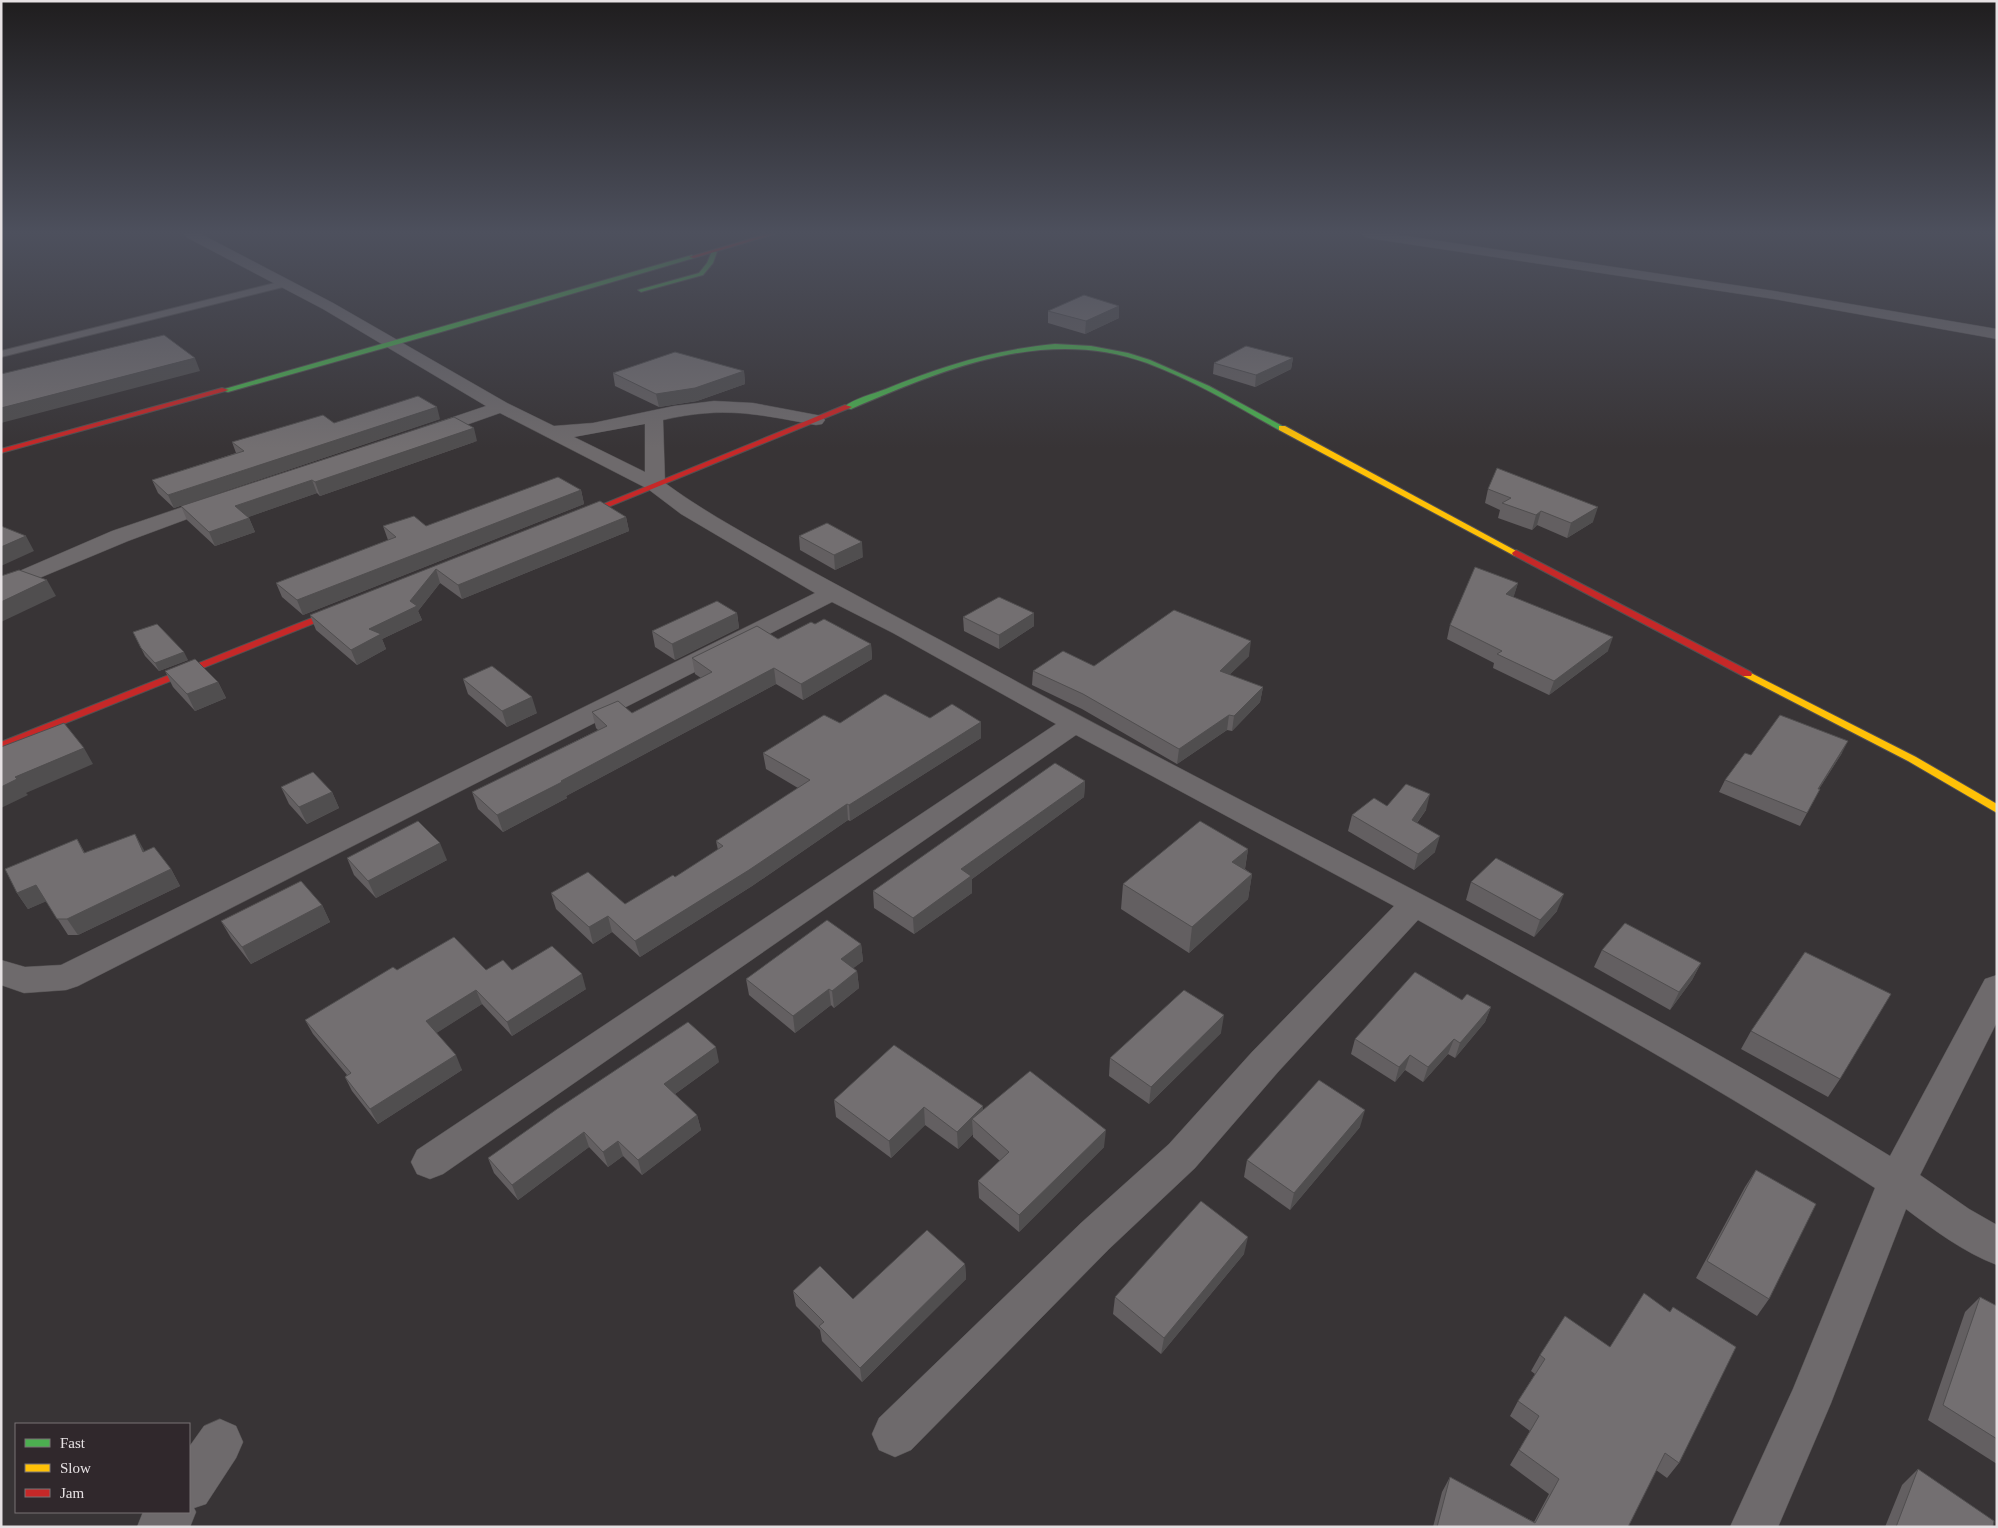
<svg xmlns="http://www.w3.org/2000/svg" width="1998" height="1528" font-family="'Times New Roman',serif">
	<rect width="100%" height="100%" fill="#383436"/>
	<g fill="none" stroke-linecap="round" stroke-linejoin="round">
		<defs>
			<path id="lane" d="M 287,280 L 292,283 L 291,285 L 1,357 L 1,351 Z"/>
			<g id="street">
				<path d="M 184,234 L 201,234 L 333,303 L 507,403 L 554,426 L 593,423 L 674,406 L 714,401 L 753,403 L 822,416 L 825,420 L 822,424 L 816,425 C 757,414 724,406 663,420 L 665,483 C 699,508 735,528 772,549 C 848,592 925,631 1001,673 C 1297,834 1603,979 1890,1156 L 1985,979 L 1997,975 L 1997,1022 L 1920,1175 L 1969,1209 L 1997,1225 L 1997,1265 C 1963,1252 1934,1230 1906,1209 L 1831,1403 L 1778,1527 L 1730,1527 L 1793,1389 L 1875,1188 C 1727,1092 1572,1006 1418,920 L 1278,1072 L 1195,1168 L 1109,1249 L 911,1450 L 895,1457 L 879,1450 L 872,1434 L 879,1418 L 1081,1223 L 1169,1144 L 1252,1052 L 1394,906 L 1076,735 L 443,1174 L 430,1179 L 417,1174 L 411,1162 L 417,1150 L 1056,724 L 893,633 L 832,602 L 78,986 L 66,990 L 24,993 L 1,985 L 1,960 L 25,967 L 61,965 L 815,593 L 681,514 L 648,489 L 500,413 L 432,437 L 425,439 L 418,437 L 416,433 L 418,429 L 486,406 L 323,309 L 186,237 ZM 645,424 L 645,472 L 574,437 Z"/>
				<path d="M 1361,234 L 1393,234 L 1774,291 L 1997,329 L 1997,339 L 1774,299 L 1368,238 Z"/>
				<path d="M 218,495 L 225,497 L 228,501 L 225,505 L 128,541 L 1,594 L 1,579 L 112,531 Z"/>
				<path d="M 220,1419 L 236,1426 L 243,1442 L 236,1458 L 206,1504 L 194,1508 L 196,1512 L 190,1527 L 137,1527 L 143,1512 L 189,1512 L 189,1447 L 204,1426 Z"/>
			</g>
			<g id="fast">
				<path d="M 712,251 L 717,252 L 713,263 L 703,275 L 641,292 L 638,290 L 699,273 L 707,263 Z"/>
				<path d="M 692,255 L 694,258 L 441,332 L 228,392 L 221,390 Z"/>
				<path d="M 1055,344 L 1091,346 L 1128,353 L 1150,360 L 1209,386 L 1286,428 L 1279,430 C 1236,406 1193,380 1147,363 C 1045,326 945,369 851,409 L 844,407 C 855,398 873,394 886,389 C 942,366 994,350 1055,344 Z"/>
			</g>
			<g id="slow">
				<path d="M 1279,426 L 1285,426 L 1520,553 L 1516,556 L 1513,555 L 1279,430 Z"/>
				<path d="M 1747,671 L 1916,757 L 1997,804 L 1997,813 L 1908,761 L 1743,676 L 1742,674 L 1743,672 Z"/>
			</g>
			<g id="jam">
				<path d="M 767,234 L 775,234 L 694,258 L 689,257 Z"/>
				<path d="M 222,388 L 229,390 L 1,453 L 1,449 Z"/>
				<path d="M 845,405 L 852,407 L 574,521 L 568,521 L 567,519 Z"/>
				<path d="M 1516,550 L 1751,672 L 1752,674 L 1751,676 L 1743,676 L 1513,555 L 1512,553 Z"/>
				<path d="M 347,604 L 350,605 L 350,609 L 1,749 L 1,742 Z"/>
			</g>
		</defs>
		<use href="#lane" stroke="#535051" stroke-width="2"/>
		<use href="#street" stroke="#535051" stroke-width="1"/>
		<use href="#fast" stroke="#535051" stroke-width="2"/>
		<use href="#slow" stroke="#535051" stroke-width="2"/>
		<use href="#jam" stroke="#535051" stroke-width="2"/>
		<use href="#lane" fill="#6e6a6c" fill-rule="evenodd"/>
		<use href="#street" fill="#6e6a6c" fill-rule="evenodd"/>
		<use href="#fast" fill="#4caf50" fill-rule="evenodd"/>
		<use href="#slow" fill="#ffc107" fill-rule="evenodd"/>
		<use href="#jam" fill="#c62828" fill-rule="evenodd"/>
	</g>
	<g fill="#635f61">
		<path d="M 1119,306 L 1119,318 L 1085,334 L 1048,323 L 1048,311 Z"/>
		<path d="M 1293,358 L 1291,369 L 1255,387 L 1213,374 L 1214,363 Z"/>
		<path d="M 744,371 L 745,384 L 697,401 L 659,407 L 615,386 L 613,373 Z"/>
		<path d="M 440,419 L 174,508 L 158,493 L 152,480 L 236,453 L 232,442 L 334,423 Z"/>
		<path d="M 477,441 L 320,496 L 317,493 L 248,517 L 249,518 L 255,532 L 215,546 L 187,520 L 181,506 Z"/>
		<path d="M 1488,489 L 1593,522 L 1567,538 L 1537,525 L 1532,530 L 1498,518 L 1500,510 L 1485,503 Z"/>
		<path d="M 581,490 L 584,504 L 303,615 L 282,597 L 276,583 L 388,540 L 383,526 L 426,526 Z"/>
		<path d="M 600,501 L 626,517 L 629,531 L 462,599 L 440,583 L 418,611 L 422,620 L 382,639 L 386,649 L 357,665 L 316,630 L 310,615 Z"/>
		<path d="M 799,536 L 863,557 L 835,570 L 800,550 Z"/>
		<path d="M 1518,583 L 1513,597 L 1608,651 L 1549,695 L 1493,668 L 1494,663 L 1447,639 L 1450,625 Z"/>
		<path d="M 737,613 L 739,628 L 675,660 L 655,647 L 652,631 Z"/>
		<path d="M 963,617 L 1034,626 L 999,649 L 964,631 Z"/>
		<path d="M 815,624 L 871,644 L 872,659 L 803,700 L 776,684 L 566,796 L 567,798 L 503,832 L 478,809 L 472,792 L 598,730 L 596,728 L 592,712 L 632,713 L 701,678 L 695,674 L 692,658 L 778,639 Z"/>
		<path d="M 133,632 L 188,660 L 159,671 L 145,656 Z"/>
		<path d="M 1249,656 L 1229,675 L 1263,687 L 1260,702 L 1232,731 L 1227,730 L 1177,764 L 1082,709 L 1032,685 L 1033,671 L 1094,666 Z"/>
		<path d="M 165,671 L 218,682 L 226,698 L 195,711 L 173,687 Z"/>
		<path d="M 463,679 L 537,713 L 507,727 L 468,694 Z"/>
		<path d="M 930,718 L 981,738 L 850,821 L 848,820 L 752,886 L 640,957 L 612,932 L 593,944 L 556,909 L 551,893 L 625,904 L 675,877 L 718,850 L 716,841 L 798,788 L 766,769 L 763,753 L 840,723 Z"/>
		<path d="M 1842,753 L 1819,789 L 1820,789 L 1800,826 L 1719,792 L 1725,780 L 1751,755 Z"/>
		<path d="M 1085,781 L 1084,797 L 972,879 L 972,893 L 914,934 L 874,908 L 873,891 Z"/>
		<path d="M 281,787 L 332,792 L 339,808 L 307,824 L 289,804 Z"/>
		<path d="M 1387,806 L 1426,810 L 1417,823 L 1435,852 L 1414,870 L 1348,831 L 1352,815 Z"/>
		<path d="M 77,839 L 85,853 L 145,851 L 171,869 L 180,886 L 78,935 L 68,935 L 46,901 L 28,909 L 17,893 Z"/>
		<path d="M 1248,849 L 1245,869 L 1252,874 L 1248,899 L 1189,953 L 1121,909 L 1123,884 Z"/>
		<path d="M 347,858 L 447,860 L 376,898 L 354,875 Z"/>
		<path d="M 1471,882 L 1557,911 L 1534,937 L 1466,900 Z"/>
		<path d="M 322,905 L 330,922 L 251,964 L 231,938 L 221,921 Z"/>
		<path d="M 861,944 L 863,961 L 853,968 L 857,971 L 859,988 L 834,1008 L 831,1005 L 795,1033 L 749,995 L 746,979 Z"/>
		<path d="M 1602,950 L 1701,963 L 1692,980 L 1670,1010 L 1594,967 Z"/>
		<path d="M 397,970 L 512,970 L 586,989 L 512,1036 L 482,1004 L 436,1033 L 462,1070 L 378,1124 L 352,1091 L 345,1077 L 347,1075 L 313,1034 L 305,1020 Z"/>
		<path d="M 1462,1000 L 1491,1007 L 1485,1022 L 1455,1058 L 1448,1054 L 1423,1082 L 1405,1070 L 1395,1082 L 1351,1054 L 1355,1039 Z"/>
		<path d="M 1751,1031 L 1840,1079 L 1828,1097 L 1741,1049 Z"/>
		<path d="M 1221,1033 L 1149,1104 L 1109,1076 L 1110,1058 Z"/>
		<path d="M 719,1062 L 675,1094 L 697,1115 L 701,1130 L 642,1175 L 623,1156 L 608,1167 L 589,1147 L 518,1200 L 494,1173 L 488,1158 Z"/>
		<path d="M 834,1100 L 983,1110 L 1104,1147 L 1019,1232 L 979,1198 L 978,1181 L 1000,1161 L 973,1137 L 973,1134 L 958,1149 L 925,1125 L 891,1158 L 836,1117 Z"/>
		<path d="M 1360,1127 L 1290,1210 L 1244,1177 L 1247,1160 Z"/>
		<path d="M 1756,1170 L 1769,1299 L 1757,1316 L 1696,1278 L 1745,1187 Z"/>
		<path d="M 1244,1254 L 1161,1354 L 1113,1314 L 1115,1297 Z"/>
		<path d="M 965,1264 L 966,1279 L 862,1382 L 822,1341 L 820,1330 L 796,1306 L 793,1291 L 853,1299 Z"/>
		<path d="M 1980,1297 L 1997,1306 L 1997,1464 L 1928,1420 L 1965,1312 Z"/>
		<path d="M 1673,1307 L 1679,1463 L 1667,1478 L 1656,1470 L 1628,1527 L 1433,1527 L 1442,1492 L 1450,1477 L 1534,1522 L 1549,1494 L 1510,1465 L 1530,1431 L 1510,1416 L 1518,1401 L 1535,1374 L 1531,1371 L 1540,1355 L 1610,1347 L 1670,1312 Z"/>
		<path d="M 1918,1469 L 1993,1527 L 1885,1527 L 1902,1485 Z"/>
	</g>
	<g fill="#504e4f">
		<path d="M 1119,306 L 1119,318 L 1085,334 L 1086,321 Z"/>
		<path d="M 195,358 L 200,371 L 1,423 L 1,408 Z"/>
		<path d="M 1293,358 L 1291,369 L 1255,387 L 1256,375 Z"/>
		<path d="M 744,371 L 745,384 L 697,401 L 659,407 L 656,394 Z"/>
		<path d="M 437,407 L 440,419 L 174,508 L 168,495 Z"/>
		<path d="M 474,428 L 477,441 L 320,496 L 315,482 Z"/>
		<path d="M 312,480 L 317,493 L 240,520 L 235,506 Z"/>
		<path d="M 581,490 L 584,504 L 303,615 L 297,600 Z"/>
		<path d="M 1598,507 L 1593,522 L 1567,538 L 1571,523 Z"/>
		<path d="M 1541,511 L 1537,525 L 1532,530 L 1536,515 Z"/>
		<path d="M 626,517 L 629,531 L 462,599 L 458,585 Z"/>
		<path d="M 249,518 L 255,532 L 215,546 L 209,532 Z"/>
		<path d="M 26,536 L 34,551 L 1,566 L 1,547 Z"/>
		<path d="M 862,542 L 863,557 L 835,570 L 834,555 Z"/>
		<path d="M 436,569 L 440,583 L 418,611 L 422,620 L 382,639 L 386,649 L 357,665 L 351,650 L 369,629 L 410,601 Z"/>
		<path d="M 47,580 L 56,596 L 1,622 L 1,602 Z"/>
		<path d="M 1518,583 L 1514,596 L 1502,607 L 1506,594 Z"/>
		<path d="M 737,613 L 739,628 L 675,660 L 672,644 Z"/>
		<path d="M 1034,613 L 1034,626 L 999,649 L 999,635 Z"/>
		<path d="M 1613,637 L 1608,651 L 1549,695 L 1554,681 Z"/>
		<path d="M 1251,641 L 1249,656 L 1218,686 L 1220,671 Z"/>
		<path d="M 871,644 L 872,659 L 803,700 L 801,684 Z"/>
		<path d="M 184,652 L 188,660 L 159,671 L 155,663 Z"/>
		<path d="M 774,668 L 776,684 L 566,796 L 567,798 L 503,832 L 497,815 L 561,781 Z"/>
		<path d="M 218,682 L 226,698 L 195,711 L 187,694 Z"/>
		<path d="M 1263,687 L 1260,702 L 1232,731 L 1234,716 Z"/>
		<path d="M 532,697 L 537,713 L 507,727 L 502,711 Z"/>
		<path d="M 1229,715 L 1227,730 L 1177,764 L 1179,749 Z"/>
		<path d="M 981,722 L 981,738 L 850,821 L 849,805 Z"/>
		<path d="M 1848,741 L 1842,753 L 1811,801 L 1818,789 Z"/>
		<path d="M 84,748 L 93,764 L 26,793 L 28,795 L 1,808 L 1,787 L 15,777 Z"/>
		<path d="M 1085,781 L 1084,797 L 972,879 L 972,893 L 914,934 L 913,918 L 961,869 Z"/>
		<path d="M 332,792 L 339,808 L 307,824 L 299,807 Z"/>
		<path d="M 1430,794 L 1426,810 L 1407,836 L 1412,820 Z"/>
		<path d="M 847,804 L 848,820 L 752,886 L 640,957 L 635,941 Z"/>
		<path d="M 135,834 L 144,850 L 152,868 L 143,852 Z"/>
		<path d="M 1440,836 L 1435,852 L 1414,870 L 1418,854 Z"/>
		<path d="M 440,843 L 447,860 L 376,898 L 368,881 Z"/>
		<path d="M 1248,849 L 1244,874 L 1232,862 Z"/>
		<path d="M 171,869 L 180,886 L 78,935 L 67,919 Z"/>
		<path d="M 1252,874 L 1248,899 L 1189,953 L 1192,927 Z"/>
		<path d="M 36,885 L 47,901 L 28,909 L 17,893 Z"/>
		<path d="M 1564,894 L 1557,911 L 1534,937 L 1540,920 Z"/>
		<path d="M 322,905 L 330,922 L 251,964 L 242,947 Z"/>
		<path d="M 608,916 L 612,932 L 593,944 L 589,927 Z"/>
		<path d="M 861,944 L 863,961 L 843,976 L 841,959 Z"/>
		<path d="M 1701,963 L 1692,980 L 1670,1010 L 1679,992 Z"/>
		<path d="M 857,971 L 859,988 L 834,1008 L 832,991 Z"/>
		<path d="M 582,974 L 586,989 L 512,1036 L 507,1022 Z"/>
		<path d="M 829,989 L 831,1005 L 795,1033 L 793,1016 Z"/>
		<path d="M 476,990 L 482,1004 L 432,1036 L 426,1021 Z"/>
		<path d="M 1491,1007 L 1485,1022 L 1455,1058 L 1460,1043 Z"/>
		<path d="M 1224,1015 L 1221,1033 L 1149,1104 L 1151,1087 Z"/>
		<path d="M 1454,1039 L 1448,1054 L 1423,1082 L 1428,1067 Z"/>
		<path d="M 716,1047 L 719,1062 L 668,1099 L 664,1084 Z"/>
		<path d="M 456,1055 L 462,1070 L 378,1124 L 370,1109 Z"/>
		<path d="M 1410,1055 L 1405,1070 L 1395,1082 L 1399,1067 Z"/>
		<path d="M 983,1106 L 983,1124 L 972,1119 L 973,1134 L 958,1149 L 957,1132 Z"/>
		<path d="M 924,1107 L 925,1125 L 891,1158 L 889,1141 Z"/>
		<path d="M 1365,1110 L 1360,1127 L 1290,1210 L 1294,1193 Z"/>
		<path d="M 697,1115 L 701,1130 L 642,1175 L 638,1160 Z"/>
		<path d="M 1106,1130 L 1104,1147 L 1019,1232 L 1019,1215 Z"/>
		<path d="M 584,1132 L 589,1147 L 518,1200 L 512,1185 Z"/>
		<path d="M 618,1141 L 623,1156 L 608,1167 L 603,1152 Z"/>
		<path d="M 1248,1237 L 1244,1254 L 1161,1354 L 1164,1338 Z"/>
		<path d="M 965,1264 L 966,1279 L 862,1382 L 860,1368 Z"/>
	</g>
	<g fill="#736f71" stroke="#504e4f">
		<path d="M 1084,295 L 1119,306 L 1086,321 L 1048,311 Z"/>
		<path d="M 164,335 L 195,358 L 1,408 L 1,374 Z"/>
		<path d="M 1246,346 L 1293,358 L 1256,375 L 1214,363 Z"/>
		<path d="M 675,352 L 744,371 L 695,388 L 656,394 L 613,373 Z"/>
		<path d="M 418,396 L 437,407 L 168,495 L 152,480 L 244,451 L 232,442 L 323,415 L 334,423 Z"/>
		<path d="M 454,417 L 474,428 L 315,482 L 312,480 L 235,506 L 249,518 L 209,532 L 181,506 Z"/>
		<path d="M 1497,468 L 1598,507 L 1571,523 L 1541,511 L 1536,515 L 1502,503 L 1511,498 L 1488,489 Z"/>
		<path d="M 558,477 L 581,490 L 297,600 L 276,583 L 396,537 L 383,526 L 414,516 L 426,526 Z"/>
		<path d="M 600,501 L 626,517 L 458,585 L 436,569 L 410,601 L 417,606 L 369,629 L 381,634 L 351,650 L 310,615 Z"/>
		<path d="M 827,523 L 862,542 L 834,555 L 799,536 Z"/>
		<path d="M 1,526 L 26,536 L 1,547 Z"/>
		<path d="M 1475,567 L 1518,583 L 1506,594 L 1613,637 L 1554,681 L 1497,654 L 1502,651 L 1450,625 Z"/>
		<path d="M 19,570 L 47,580 L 1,602 L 1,576 Z"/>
		<path d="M 999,597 L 1034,613 L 999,635 L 963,617 Z"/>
		<path d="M 717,601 L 737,613 L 672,644 L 652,631 Z"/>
		<path d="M 1174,610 L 1251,641 L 1220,671 L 1263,687 L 1234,716 L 1229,715 L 1179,749 L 1083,694 L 1033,671 L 1063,651 L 1094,666 Z"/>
		<path d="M 824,619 L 871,644 L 801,684 L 774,668 L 561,781 L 562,782 L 497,815 L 472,792 L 607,726 L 592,712 L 618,701 L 632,713 L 712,672 L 692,658 L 757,626 L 778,639 L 811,622 L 815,624 Z"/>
		<path d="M 157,624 L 184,652 L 155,663 L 141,648 L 133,632 Z"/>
		<path d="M 195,659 L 218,682 L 187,694 L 165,671 Z"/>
		<path d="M 492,666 L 532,697 L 502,711 L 463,679 Z"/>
		<path d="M 885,694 L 930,718 L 952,704 L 981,722 L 849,805 L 847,804 L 749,870 L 635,941 L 608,916 L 589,927 L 551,893 L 588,872 L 625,904 L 673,875 L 675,877 L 723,846 L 716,841 L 810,780 L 763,753 L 824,715 L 840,723 Z"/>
		<path d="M 1780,715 L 1848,741 L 1818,789 L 1820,789 L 1807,813 L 1725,780 L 1745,753 L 1751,755 Z"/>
		<path d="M 64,723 L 84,748 L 15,777 L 17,779 L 1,787 L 1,747 Z"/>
		<path d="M 1055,763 L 1085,781 L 961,869 L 971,876 L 913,918 L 873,891 Z"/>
		<path d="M 313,772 L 332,792 L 299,807 L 281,787 Z"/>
		<path d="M 1406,784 L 1430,794 L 1412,820 L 1440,836 L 1418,854 L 1352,815 L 1374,798 L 1387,806 Z"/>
		<path d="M 418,821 L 440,843 L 368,881 L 347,858 Z"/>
		<path d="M 1200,821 L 1248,849 L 1232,862 L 1252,874 L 1192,927 L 1123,884 Z"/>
		<path d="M 135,834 L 143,852 L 154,847 L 171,869 L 67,919 L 57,919 L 36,885 L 17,893 L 5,869 L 77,839 L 84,853 Z"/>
		<path d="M 1496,858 L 1564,894 L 1540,920 L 1471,882 Z"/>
		<path d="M 301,881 L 322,905 L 242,947 L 221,921 Z"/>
		<path d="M 827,920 L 861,944 L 841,959 L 857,971 L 832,991 L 829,989 L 793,1016 L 746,979 Z"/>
		<path d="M 1625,923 L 1701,963 L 1679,992 L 1602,950 Z"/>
		<path d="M 454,937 L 486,970 L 503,960 L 512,970 L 552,946 L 582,974 L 507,1022 L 476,990 L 426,1021 L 456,1055 L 370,1109 L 345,1077 L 351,1073 L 305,1020 L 393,967 L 397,970 Z"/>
		<path d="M 1805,952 L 1891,994 L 1840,1079 L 1751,1031 Z"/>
		<path d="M 1415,972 L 1462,1000 L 1467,994 L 1491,1007 L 1460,1043 L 1454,1039 L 1428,1067 L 1410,1055 L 1399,1067 L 1355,1039 Z"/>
		<path d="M 1184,990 L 1224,1015 L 1151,1087 L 1110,1058 Z"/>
		<path d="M 688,1022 L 716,1047 L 664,1084 L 697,1115 L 638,1160 L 618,1141 L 603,1152 L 584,1132 L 512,1185 L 488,1158 L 557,1109 Z"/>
		<path d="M 894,1045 L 983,1106 L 957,1132 L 924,1107 L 889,1141 L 834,1100 Z"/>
		<path d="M 1030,1071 L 1106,1130 L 1019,1215 L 978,1181 L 1009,1152 L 972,1119 Z"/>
		<path d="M 1319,1080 L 1365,1110 L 1294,1193 L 1247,1160 Z"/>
		<path d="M 1756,1170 L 1816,1204 L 1769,1299 L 1707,1261 Z"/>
		<path d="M 1201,1201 L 1248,1237 L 1164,1338 L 1115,1297 Z"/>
		<path d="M 927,1230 L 965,1264 L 860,1368 L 819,1326 L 824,1322 L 793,1291 L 820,1266 L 853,1299 Z"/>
		<path d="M 1644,1293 L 1670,1312 L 1673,1307 L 1736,1347 L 1679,1463 L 1665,1453 L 1628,1527 L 1437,1527 L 1450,1477 L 1535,1523 L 1559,1479 L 1519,1450 L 1539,1416 L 1518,1401 L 1545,1359 L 1540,1355 L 1565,1316 L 1610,1347 Z"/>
		<path d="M 1980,1297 L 1997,1306 L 1997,1439 L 1943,1405 Z"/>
		<path d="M 1918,1469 L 1994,1521 L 1993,1527 L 1896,1527 Z"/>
	</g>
	<linearGradient id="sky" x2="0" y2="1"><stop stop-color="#1f1d1e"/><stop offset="0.52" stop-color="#4d505d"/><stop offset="1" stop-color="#4d505d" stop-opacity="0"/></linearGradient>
	<rect width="1998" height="448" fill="url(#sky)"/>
	<rect width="1998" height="1528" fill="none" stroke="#e6e1e3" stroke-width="5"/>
	<rect x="15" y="1423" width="175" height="90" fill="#30282c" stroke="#797275"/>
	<rect x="25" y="1439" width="25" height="8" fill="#4caf50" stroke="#797275"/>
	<text x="60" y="1448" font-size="15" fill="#e6e1e3">Fast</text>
	<rect x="25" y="1464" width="25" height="8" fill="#ffc107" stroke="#797275"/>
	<text x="60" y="1473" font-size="15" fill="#e6e1e3">Slow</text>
	<rect x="25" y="1489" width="25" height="8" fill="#c62828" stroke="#797275"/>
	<text x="60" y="1498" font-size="15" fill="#e6e1e3">Jam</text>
</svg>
